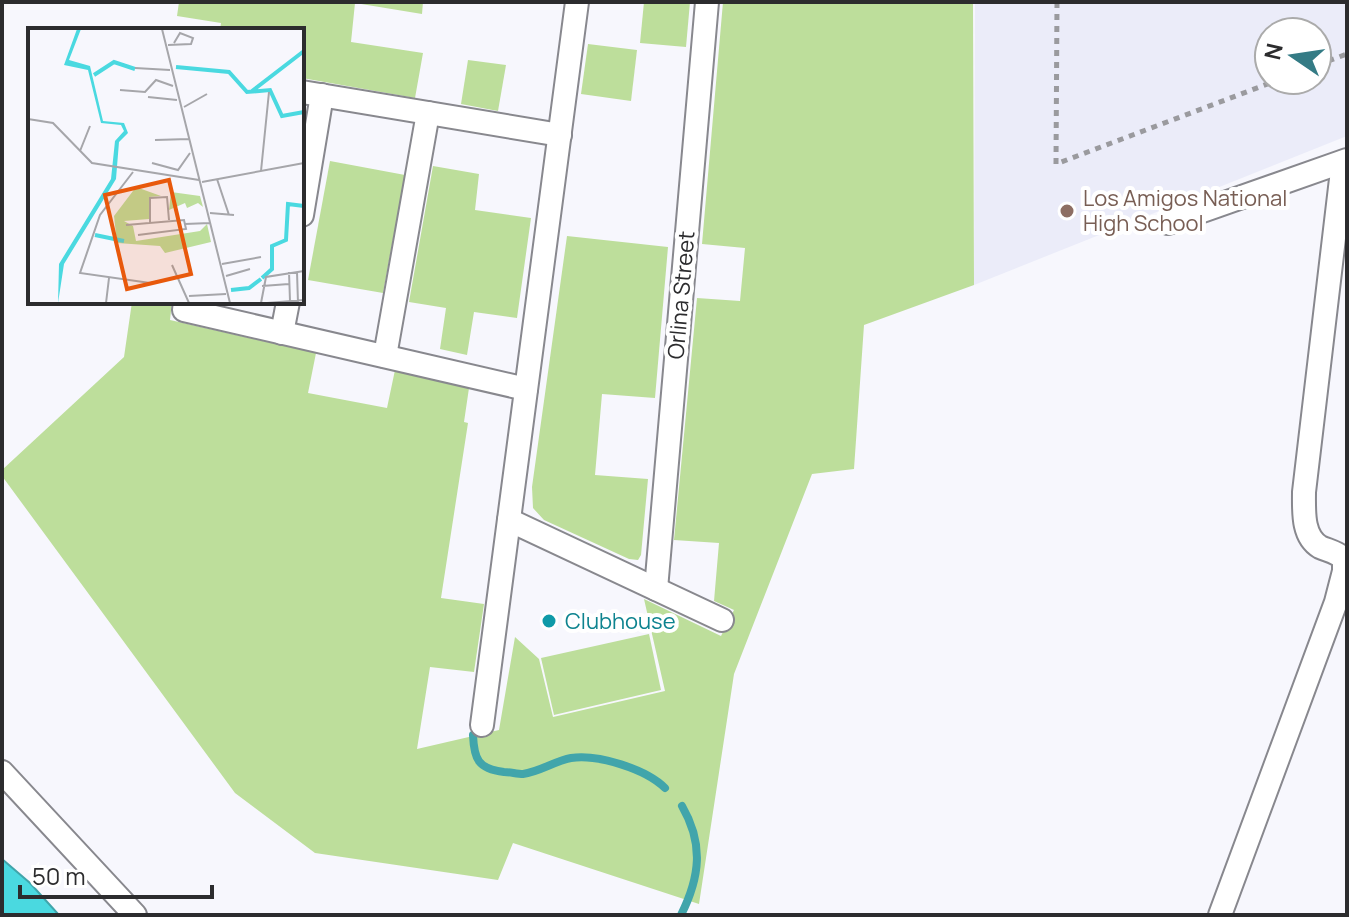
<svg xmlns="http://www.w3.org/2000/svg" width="1349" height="917" font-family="Manrope,sans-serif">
	<rect width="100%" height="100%" fill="#f7f7fd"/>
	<path fill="#ebecf9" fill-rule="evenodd" d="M 975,2 L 1347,2 L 1347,136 L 974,285 ZM 1269,32 L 1317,32 L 1317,80 L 1269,80 Z"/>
	<g fill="#bdde9b">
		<path d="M 179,2 L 423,2 L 422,14 L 355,3 L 351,42 L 423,53 L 415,98 L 302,78 L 302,30 L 220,30 L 221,23 L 177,16 Z"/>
		<path d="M 644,2 L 690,2 L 686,47 L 640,43 Z"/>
		<path d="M 723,2 L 973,2 L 974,285 L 864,325 L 854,469 L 812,474 L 734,674 L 699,904 L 513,843 L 498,880 L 315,853 L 235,793 L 2,476 L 2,470 L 124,357 L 132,302 L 172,302 L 170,320 L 316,353 L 308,393 L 387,408 L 395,370 L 469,388 L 464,422 L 468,423 L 441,598 L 484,604 L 474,672 L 430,667 L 417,749 L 499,730 L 515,637 L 539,659 L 553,717 L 665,691 L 644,599 L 721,636 L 734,610 L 714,601 L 719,543 L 674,540 L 697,298 L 740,301 L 745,248 L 702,244 Z"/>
		<path d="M 588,44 L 637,50 L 631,101 L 581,94 Z"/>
		<path d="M 468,60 L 506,65 L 498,111 L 461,104 Z"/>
		<path d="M 330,161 L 405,175 L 383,293 L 308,280 Z"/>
		<path d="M 433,166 L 479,174 L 475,210 L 531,218 L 517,318 L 474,312 L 467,355 L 440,349 L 446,308 L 409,302 Z"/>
		<path d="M 567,236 L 668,247 L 655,398 L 602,394 L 595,475 L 648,479 L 641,555 L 638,560 L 629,559 L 544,520 L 533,508 L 532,487 Z"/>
		<path d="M 649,634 L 661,690 L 554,715 L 541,658 Z"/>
	</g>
	<path fill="#4ad9e0" stroke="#41a5ab" stroke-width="2" d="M 2,859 L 30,883 L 59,915 L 2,915 Z"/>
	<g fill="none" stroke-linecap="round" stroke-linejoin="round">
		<g stroke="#41a5ab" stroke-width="8">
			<path d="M 473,735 C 474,759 478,769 504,772 C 510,772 517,774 523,774 C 539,772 555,761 571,758 C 598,754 646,769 665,788"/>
			<path d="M 681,915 C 700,877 704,844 682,806"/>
		</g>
		<defs>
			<g id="street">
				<path d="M 302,92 L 560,135"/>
				<path d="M 302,215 L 322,95"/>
				<path d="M 1168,223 L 1347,160"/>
				<path d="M 185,302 L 184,310 L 526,389"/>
				<path d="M 282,333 L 288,302"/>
				<path d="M 385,356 L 428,113"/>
				<path d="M 509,520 L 722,620"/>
				<path d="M 656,589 L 707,2"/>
				<path d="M 482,725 L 577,2"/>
				<path d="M 2,772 L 135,915"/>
				<path d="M 1220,915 L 1336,602 L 1344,571 L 1344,559 C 1337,552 1329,551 1320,547 C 1302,536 1304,511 1304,492 L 1343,162"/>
			</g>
		</defs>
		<use href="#street" stroke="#88888e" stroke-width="26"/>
		<g stroke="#9a9a9e" stroke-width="5" stroke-dasharray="6 6" stroke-linecap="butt">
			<path d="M 1057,2 L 1056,164 L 1278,80"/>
			<path d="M 1317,65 L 1347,54"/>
		</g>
		<use href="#street" stroke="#fff" stroke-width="22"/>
	</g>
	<circle fill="#8d6e63" stroke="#fff" stroke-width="3" cx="1067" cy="211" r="8"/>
	<circle fill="#0f9aa8" stroke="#fff" stroke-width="3" cx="549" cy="621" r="8"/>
	<g text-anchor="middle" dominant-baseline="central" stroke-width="8" stroke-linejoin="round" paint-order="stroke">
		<g font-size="22" fill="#785e54" stroke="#fff" text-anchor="start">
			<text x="1083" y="198">Los Amigos National<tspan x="1083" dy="25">High School</tspan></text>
		</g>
		<g font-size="22" fill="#2c2c2e" stroke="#fff">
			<text transform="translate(681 295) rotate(-85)">Orlina Street</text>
		</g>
		<g font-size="22" fill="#0d838f" stroke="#fff" text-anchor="start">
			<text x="565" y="621">Clubhouse</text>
		</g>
	</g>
	<g transform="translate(28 28)">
		<rect width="276" height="276" fill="#f7f7fd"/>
		<path d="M 108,159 L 133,168 L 121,169 L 121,191 L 96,193 L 105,198 L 108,213 L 172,203 L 179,196 L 183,214 L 137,225 L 132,218 L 89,215 L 86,188 ZM 143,164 L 172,168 L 175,179 L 170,175 L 159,180 L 157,175 L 141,182 Z" fill="#bdde9b"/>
		<path d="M 49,1 L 53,1 L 41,32 L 62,38 L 75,93 L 96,95 L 100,105 L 91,114 L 88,151 L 36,236 L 30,275 L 31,236 L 83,151 L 87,113 L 96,103 L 93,97 L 73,95 L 60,42 L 36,37 Z" fill="#4ad9e0"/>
		<path fill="none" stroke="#4ad9e0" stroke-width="4" d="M 148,39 L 201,44 L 219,64 L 242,62 L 254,88 L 276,84M 66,47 L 86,34 L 107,41M 224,63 L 276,23M 67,207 L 96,213M 234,250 L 244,241 L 244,218 L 258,212 L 260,176 L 276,178M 203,262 L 221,260 L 233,251"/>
		<path fill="none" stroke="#a6a6aa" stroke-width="2" d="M 134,1 L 202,275M 140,17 L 163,16 L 165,10 L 152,5 L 146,15M 107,40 L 142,42M 92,62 L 117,64 L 128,52 L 145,58M 120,69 L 149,72M 156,79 L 179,66M 0,91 L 25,95 L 64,135 L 171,152M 127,112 L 161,111M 52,123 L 62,98M 124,135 L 150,142 L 162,125M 233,143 L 241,64M 105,144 L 72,187 L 52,245 L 122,255 L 151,249M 189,151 L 201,187M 174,154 L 276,135M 182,185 L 206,187M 122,195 L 122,170 L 139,169 L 141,192M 157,196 L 182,195M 98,197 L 156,192 L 158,201 L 110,207M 194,236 L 233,229M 144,237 L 161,275 L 183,275M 261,244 L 262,273M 269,244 L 270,275M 198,248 L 222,241M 234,258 L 261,256M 161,268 L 198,266M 78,275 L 81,250M 233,275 L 238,249 L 276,243M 239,275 L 276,272"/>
		<path fill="#e8590c" fill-opacity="0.15" stroke="#e8590c" stroke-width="4" d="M 141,152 L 163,246 L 99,261 L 77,167 Z"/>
		<rect width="276" height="276" fill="none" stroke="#2c2c2e" stroke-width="4"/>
	</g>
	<rect width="1349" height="917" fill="none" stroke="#2c2c2e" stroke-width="8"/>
	<g transform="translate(1293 56) rotate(283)"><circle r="38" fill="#ffffff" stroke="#ababab" stroke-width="2"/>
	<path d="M0-6L14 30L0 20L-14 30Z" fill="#347b85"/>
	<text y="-12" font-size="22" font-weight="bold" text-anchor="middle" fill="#2c2c2e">N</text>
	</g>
	<path d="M20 885v12h192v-12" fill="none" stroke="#2c2c2e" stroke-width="4"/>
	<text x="32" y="885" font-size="24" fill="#2c2c2e" stroke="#ffffff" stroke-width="6" paint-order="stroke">50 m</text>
</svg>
